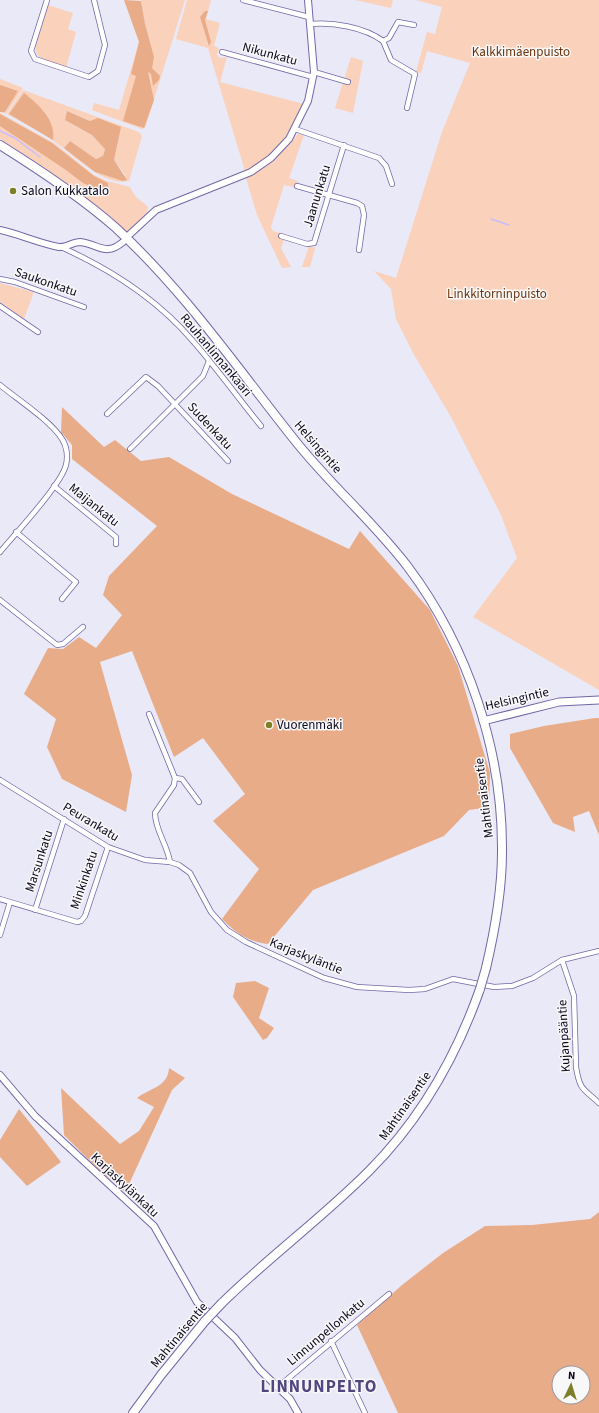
<svg xmlns="http://www.w3.org/2000/svg" width="599" height="1413" font-family="'Source Sans 3',sans-serif">
	<rect width="100%" height="100%" fill="#eae9f7"/>
	<g fill="#fad1ba" fill-rule="evenodd">
		<path d="M 141,0 L 185,0 L 145,128 L 142,129 L 92,110 L 94,103 L 119,110 L 139,42 L 148,72 L 154,70 L 152,69 Z"/>
		<path d="M 187,0 L 211,0 L 206,19 L 220,23 L 214,46 L 219,48 L 217,54 L 218,57 L 222,58 L 227,57 L 220,82 L 304,104 C 290,132 275,159 245,171 L 208,48 L 176,39 Z"/>
		<path d="M 355,0 L 393,0 L 391,8 Z"/>
		<path d="M 416,0 L 599,0 L 599,690 L 473,617 L 517,558 L 501,515 L 451,417 L 413,353 L 396,319 L 391,289 L 374,271 L 396,278 L 442,132 L 470,63 L 427,51 L 421,73 L 416,72 L 427,32 L 435,34 L 442,7 Z"/>
		<path d="M 48,5 L 73,13 L 68,29 L 76,32 L 66,68 L 40,58 L 36,52 L 36,45 Z"/>
		<path d="M 351,57 L 363,61 L 353,113 L 335,108 Z"/>
		<path d="M 0,79 L 23,88 L 6,114 L 0,112 Z"/>
		<path d="M 23,90 L 139,132 L 142,136 L 129,181 C 104,187 74,155 55,142 C 40,131 23,123 7,114 ZM 67,111 L 91,121 L 120,127 L 114,160 L 126,176 L 64,148 L 70,141 L 96,159 L 103,156 L 105,148 L 92,135 L 65,120 Z"/>
		<path d="M 0,113 L 54,143 L 94,175 L 107,181 L 130,187 L 135,196 L 148,207 L 147,212 L 127,235 C 87,200 45,167 0,139 Z"/>
		<path d="M 298,134 L 304,135 L 289,178 L 298,181 L 297,188 L 284,185 L 271,227 L 273,231 L 286,235 L 281,248 L 291,267 L 282,268 L 257,215 L 246,178 L 273,160 Z"/>
		<path d="M 309,246 L 315,248 L 310,267 L 302,267 Z"/>
		<path d="M 0,283 L 34,292 L 24,319 L 0,302 Z"/>
	</g>
	<g fill="#e8ac89" fill-rule="evenodd">
		<path d="M 124,0 L 141,1 L 145,24 L 154,57 L 152,68 L 160,76 L 159,80 L 153,86 L 151,74 L 148,72 L 154,100 L 144,128 L 123,121 L 136,76 L 131,74 L 139,42 Z"/>
		<path d="M 205,11 L 208,11 L 205,20 L 211,42 L 209,46 L 200,17 Z"/>
		<path d="M 0,85 L 18,91 L 5,112 L 0,112 Z"/>
		<path d="M 24,93 C 39,105 56,120 53,140 L 9,114 Z"/>
		<path d="M 67,111 L 90,121 L 98,118 L 121,127 L 114,160 L 127,180 L 123,181 L 95,172 L 64,148 L 70,141 L 96,159 L 103,156 L 105,149 L 92,135 L 65,120 Z"/>
		<path d="M 0,114 L 52,143 L 94,176 L 108,183 L 108,190 L 102,191 L 83,183 L 66,170 L 0,126 Z"/>
		<path d="M 62,407 L 104,447 L 115,440 L 141,461 L 169,457 L 232,494 L 349,549 L 360,531 L 430,610 L 458,666 L 490,773 L 489,812 L 483,808 L 469,810 L 444,836 L 313,890 L 268,944 C 247,941 237,934 222,919 L 259,869 L 213,821 L 245,794 L 203,738 L 174,757 L 132,651 L 100,662 L 132,775 L 126,812 L 62,779 L 47,747 L 56,719 L 24,694 L 48,648 L 63,649 L 79,637 L 96,648 L 122,615 L 103,595 L 109,576 L 157,526 L 72,459 L 72,445 L 61,432 Z"/>
		<path d="M 595,718 L 599,718 L 599,835 L 589,811 L 573,817 L 575,832 L 553,823 L 510,748 L 510,734 L 544,726 Z"/>
		<path d="M 255,981 L 269,988 L 259,1018 L 274,1028 L 267,1038 L 263,1040 L 233,997 L 236,983 Z"/>
		<path d="M 169,1068 L 185,1078 L 172,1090 L 125,1193 L 119,1185 L 104,1175 L 64,1135 L 61,1088 L 120,1144 L 139,1131 L 154,1107 L 137,1098 C 150,1088 168,1087 169,1068 Z"/>
		<path d="M 19,1109 L 61,1162 L 27,1186 L 0,1157 L 0,1140 Z"/>
		<path d="M 599,1212 L 599,1413 L 398,1413 L 357,1325 L 402,1285 L 443,1253 L 485,1226 L 532,1225 L 590,1219 ZM 559,1373 L 583,1373 L 583,1397 L 559,1397 Z"/>
	</g>
	<g fill="none" stroke-linecap="round" stroke-linejoin="round">
		<g stroke="#c7befc" stroke-width="1.5">
			<path d="M 0,131 L 15,138 L 40,157"/>
			<path d="M 491,219 L 509,225"/>
		</g>
		<defs>
			<g id="minor">
				<path d="M 47,0 L 31,51 L 35,59 L 89,77 L 98,71 L 105,45 L 94,0"/>
				<path d="M 243,0 L 309,17"/>
				<path d="M 310,24 C 333,22 364,27 383,41 L 391,60 L 415,74 L 407,108"/>
				<path d="M 383,41 L 389,38 L 398,22 L 414,25"/>
				<path d="M 222,52 L 313,77"/>
				<path d="M 314,72 L 348,82"/>
				<path d="M 295,129 L 379,158 L 386,166 L 392,184"/>
				<path d="M 297,186 L 357,203 L 362,206 L 364,215 L 359,250"/>
				<path d="M 281,236 L 307,244 L 314,243 L 344,145"/>
				<path d="M 61,247 C 110,269 157,299 192,340 C 216,367 238,398 261,426"/>
				<path d="M 0,279 L 15,282 L 84,307"/>
				<path d="M 0,306 L 38,332"/>
				<path d="M 0,385 C 17,399 51,421 62,439 C 67,446 68,457 66,465 C 61,485 15,534 0,552"/>
				<path d="M 107,414 L 146,377 L 158,386 L 228,461"/>
				<path d="M 130,449 L 203,376 L 209,361"/>
				<path d="M 54,486 L 116,537 L 116,544"/>
				<path d="M 16,532 L 76,582 L 62,599"/>
				<path d="M 0,600 L 57,645 L 63,644 L 83,627"/>
				<path d="M 149,714 L 175,778 L 174,785 L 155,813 C 155,830 167,844 170,862"/>
				<path d="M 175,778 L 182,779 L 199,802"/>
				<path d="M 0,780 L 108,847 L 145,860 L 170,862 L 179,865 L 190,873 L 211,912 L 227,930 L 246,942 L 324,978 L 357,987 L 409,990 L 425,989 L 453,979 L 494,987 L 512,986 L 533,978 L 562,960 L 599,951"/>
				<path d="M 0,899 L 77,922 L 81,921 L 85,916 L 108,847"/>
				<path d="M 35,910 L 64,819"/>
				<path d="M 0,935 L 10,902"/>
				<path d="M 562,960 L 574,996 L 576,1067 C 580,1091 583,1088 599,1103"/>
				<path d="M 331,1341 L 365,1413"/>
				<path d="M 278,1387 L 389,1294"/>
			</g>
			<g id="tertiary">
				<path d="M 0,230 C 19,234 41,244 59,247 C 66,248 73,242 80,242 C 99,244 105,257 123,242"/>
				<path d="M 129,235 L 156,210 L 251,172 L 271,158 L 289,139 L 308,101 L 314,72 L 308,0"/>
				<path d="M 0,1075 L 35,1116 L 154,1226 L 197,1302 L 235,1338 L 260,1370 L 290,1399 L 298,1413"/>
			</g>
			<path id="secondary" d="M 483,721 L 559,702 L 599,700"/>
			<g id="primary">
				<path d="M 0,145 C 40,170 81,197 116,228 C 185,292 235,365 293,438 C 328,483 373,521 408,567 C 468,647 503,752 502,852 C 502,892 495,930 486,968"/>
				<path d="M 222,1303 C 269,1257 322,1218 369,1171 C 420,1120 456,1057 480,989"/>
				<path d="M 133,1413 L 161,1375 L 205,1321"/>
			</g>
		</defs>
		<use href="#minor" stroke="#7266a6" stroke-width="6"/>
		<use href="#tertiary" stroke="#7266a6" stroke-width="8"/>
		<use href="#secondary" stroke="#7266a6" stroke-width="9"/>
		<use href="#primary" stroke="#7266a6" stroke-width="10"/>
		<use href="#minor" stroke="#fff" stroke-width="4.5"/>
		<use href="#tertiary" stroke="#fff" stroke-width="6"/>
		<use href="#secondary" stroke="#fff" stroke-width="7"/>
		<use href="#primary" stroke="#fff" stroke-width="8"/>
		<defs>
			<g id="primary-bridge">
				<path d="M 480,989 L 486,968"/>
				<path d="M 205,1321 L 222,1303"/>
			</g>
		</defs>
		<use href="#primary-bridge" stroke="#7266a6" stroke-width="10" stroke-linecap="butt"/>
		<use href="#primary-bridge" stroke="#fff" stroke-width="8"/>
	</g>
	<g fill="#7d8029" stroke="#f8f8f8" stroke-width="1.5">
		<circle cx="13" cy="191" r="4"/>
		<circle cx="269" cy="725" r="4"/>
	</g>
	<g text-anchor="middle" dominant-baseline="central" stroke-width="3" stroke-linejoin="round" paint-order="stroke">
		<g font-size="13" fill="#6b340d" stroke="#f8f8f8">
			<text x="521" y="52">Kalkkimäenpuisto</text>
			<text x="497" y="294">Linkkitorninpuisto</text>
		</g>
		<g font-size="13" fill="#0c061e" stroke="#f8f8f8">
			<text transform="translate(270 54) rotate(15)">Nikunkatu</text>
			<text transform="translate(317 196) rotate(-73)">Jaanunkatu</text>
			<text transform="translate(46 282) rotate(19)">Saukonkatu</text>
			<text transform="translate(216 355) rotate(50)">Rauhanlinnankaari</text>
			<text transform="translate(210 426) rotate(47)">Sudenkatu</text>
			<text transform="translate(318 447) rotate(49)">Helsingintie</text>
			<text transform="translate(94 505) rotate(39)">Maijankatu</text>
			<text transform="translate(517 699) rotate(-13)">Helsingintie</text>
			<text transform="translate(484 798) rotate(-97)">Mahtinaisentie</text>
			<text transform="translate(91 822) rotate(31)">Peurankatu</text>
			<text transform="translate(39 861) rotate(-72)">Marsunkatu</text>
			<text transform="translate(84 880) rotate(-71)">Minkinkatu</text>
			<text transform="translate(306 956) rotate(22)">Karjaskyläntie</text>
			<text transform="translate(564 1036) rotate(-93)">Kujanpääntie</text>
			<text transform="translate(405 1106) rotate(-55)">Mahtinaisentie</text>
			<text transform="translate(125 1185) rotate(43)">Karjaskylänkatu</text>
			<text transform="translate(326 1332) rotate(-40)">Linnunpellonkatu</text>
			<text transform="translate(179 1335) rotate(-50)">Mahtinaisentie</text>
		</g>
		<g font-size="13" fill="#0c061e" stroke="#f8f8f8" text-anchor="start">
			<text x="21" y="191">Salon Kukkatalo</text>
			<text x="277" y="725">Vuorenmäki</text>
		</g>
		<g font-size="17" font-weight="bold" letter-spacing="1" fill="#514582" stroke="#f8f8f8">
			<text x="319" y="1387">LINNUNPELTO</text>
		</g>
	</g>
	<g transform="translate(571 1385) rotate(4)"><circle r="19" fill="#f8f8f8" stroke="#9a97a1"/>
	<path d="M0-3L7 15L0 10L-7 15Z" fill="#7d8029"/>
	<text y="-6" font-size="11" font-weight="bold" text-anchor="middle" fill="#0c061e">N</text>
	</g>
</svg>
